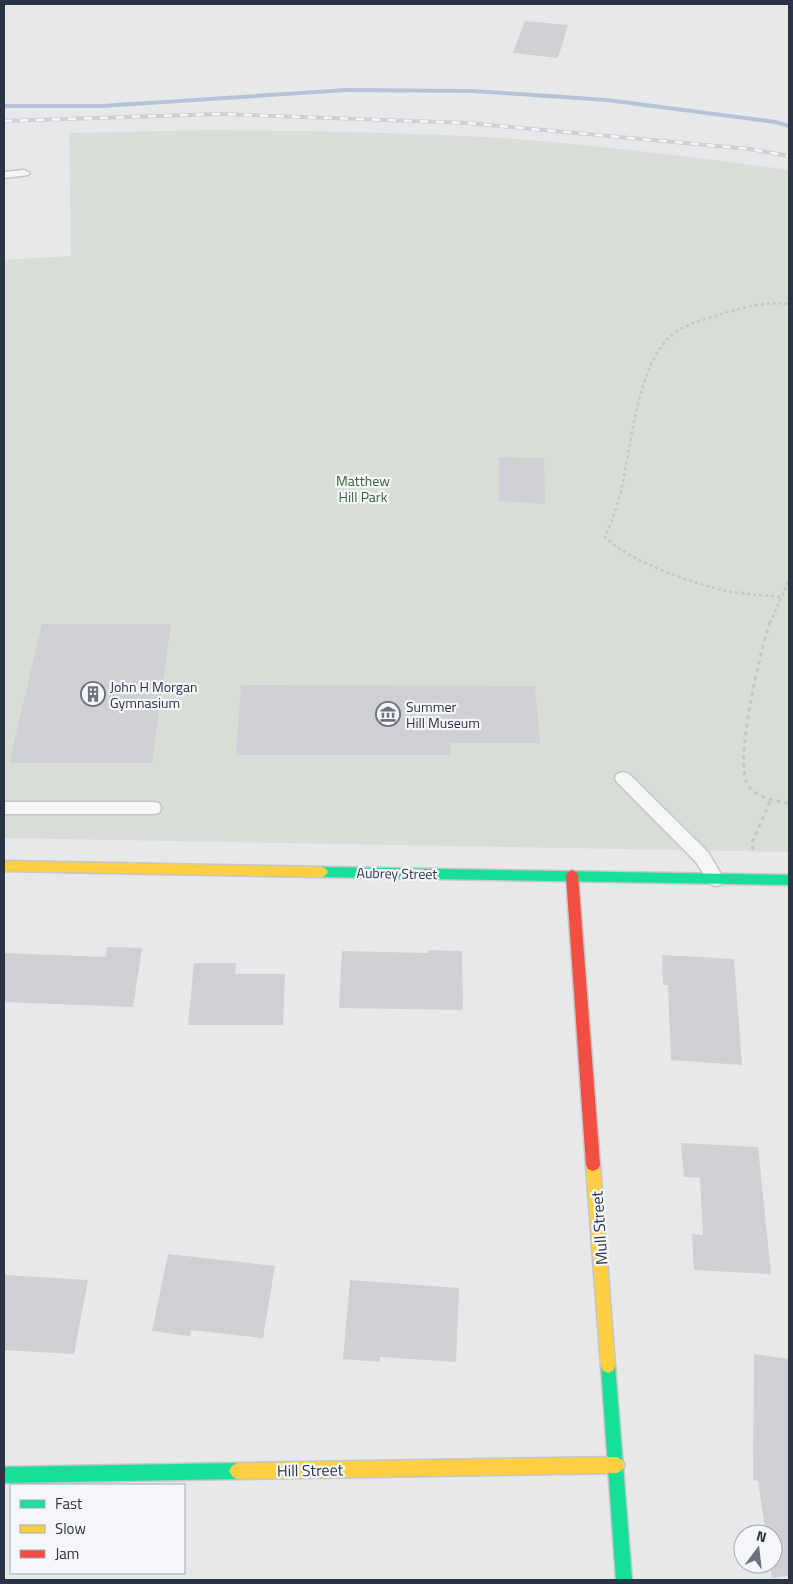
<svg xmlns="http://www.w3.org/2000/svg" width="793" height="1584" font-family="'Titillium Web',sans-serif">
	<rect width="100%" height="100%" fill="#e6e8ea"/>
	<path fill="#d6ded6" d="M 214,130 C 309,131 405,132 500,138 C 597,145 693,157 789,170 L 789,852 L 4,838 L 4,260 L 71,256 L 69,133 Z"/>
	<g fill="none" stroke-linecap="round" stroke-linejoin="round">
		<path fill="#b4c4d5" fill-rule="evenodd" d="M 346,88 L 473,89 L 607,98 L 776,120 L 789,124 L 789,128 L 775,124 L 607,102 L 473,93 L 346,92 L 102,108 L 4,108 L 4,104 L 102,104 Z"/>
	</g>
	<g fill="#ced0d3">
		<path d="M 525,21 L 568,25 L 558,58 L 513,53 Z"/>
		<path d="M 499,457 L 544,458 L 545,504 L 499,501 Z"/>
		<path d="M 42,624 L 171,624 L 152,763 L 9,763 Z"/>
		<path d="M 241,685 L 535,686 L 540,743 L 450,743 L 451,755 L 236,755 Z"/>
		<path d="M 107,947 L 142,948 L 133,1007 L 4,1002 L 4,953 L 106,957 Z"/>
		<path d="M 428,950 L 462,951 L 463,1010 L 339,1008 L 342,951 L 428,953 Z"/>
		<path d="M 662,955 L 734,959 L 742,1065 L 671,1060 L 668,985 L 663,985 Z"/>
		<path d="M 194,963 L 236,963 L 235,974 L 285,974 L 283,1025 L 188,1025 Z"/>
		<path d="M 681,1143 L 758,1147 L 771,1274 L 694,1270 L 692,1234 L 703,1235 L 700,1178 L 684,1177 Z"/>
		<path d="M 168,1254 L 275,1266 L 263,1338 L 191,1330 L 190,1336 L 152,1331 Z"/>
		<path d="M 4,1275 L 88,1280 L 74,1354 L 4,1350 Z"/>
		<path d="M 350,1280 L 459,1288 L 456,1362 L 380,1357 L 380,1362 L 343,1359 Z"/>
		<path d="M 754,1354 L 789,1359 L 789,1576 L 772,1578 L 770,1564 L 773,1564 L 773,1534 L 766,1534 L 758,1481 L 753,1480 Z"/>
	</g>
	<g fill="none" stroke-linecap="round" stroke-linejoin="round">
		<defs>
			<g id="lane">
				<path d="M 24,170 L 30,173 L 28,175 L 4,178 L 4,172 Z"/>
				<path d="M 623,772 L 629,774 L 708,852 L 724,879 L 722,884 L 716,886 L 710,884 L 696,862 L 617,782 L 615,778 L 617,774 Z"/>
				<path d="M 4,802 L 153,802 L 159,803 L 161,808 L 159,813 L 153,814 L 4,814 Z"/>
			</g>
			<g id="fast">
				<path d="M 322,867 L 789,875 L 789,885 L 322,877 L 318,875 L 316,872 L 318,869 Z"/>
				<path d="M 608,1359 L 613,1361 L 615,1366 L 632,1580 L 616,1580 L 601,1366 L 603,1361 Z"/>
				<path d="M 237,1463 L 242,1466 L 245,1471 L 242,1476 L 237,1479 L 4,1483 L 4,1467 Z"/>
			</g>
			<g id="slow">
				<path d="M 4,861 L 322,867 L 326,869 L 328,872 L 326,875 L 322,877 L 4,871 Z"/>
				<path d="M 593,1159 L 598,1161 L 600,1165 L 615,1366 L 613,1371 L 608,1373 L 603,1371 L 601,1366 L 586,1165 L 588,1161 Z"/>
				<path d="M 617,1457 L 622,1460 L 625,1465 L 622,1470 L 617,1473 L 237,1479 L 232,1476 L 229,1471 L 232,1466 L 237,1463 Z"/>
			</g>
			<path id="jam" d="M 572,870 L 576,872 L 578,875 L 600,1165 L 598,1169 L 593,1171 L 588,1169 L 586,1165 L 566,875 L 568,872 Z"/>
		</defs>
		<use href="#lane" stroke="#c4c6c8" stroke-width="3"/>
		<use href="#fast" stroke="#c4c6c8" stroke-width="3"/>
		<use href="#slow" stroke="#c4c6c8" stroke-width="3"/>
		<use href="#jam" stroke="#c4c6c8" stroke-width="3"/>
		<g stroke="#c5c6ca" stroke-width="2.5" stroke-dasharray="3 3" stroke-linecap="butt">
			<path d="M 780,597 C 762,595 744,594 727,591 C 694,584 628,561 605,537 C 612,521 618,504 622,487 C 631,445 638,362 673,334 C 686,324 703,320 718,315 C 742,308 764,301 789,304"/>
			<path d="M 770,623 L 789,580"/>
		</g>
		<g stroke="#c5c6ca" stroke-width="3" stroke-dasharray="4 4" stroke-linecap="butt">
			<path d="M 770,622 C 761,649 733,763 748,785 C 756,798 775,801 789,803"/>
			<path d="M 753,850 L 752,843 L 771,799"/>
		</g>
		<use href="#lane" fill="#f5f6f7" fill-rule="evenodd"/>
		<use href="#fast" fill="#16e098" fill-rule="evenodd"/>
		<use href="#slow" fill="#ffcf43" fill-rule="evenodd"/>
		<use href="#jam" fill="#f24e42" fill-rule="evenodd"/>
		<defs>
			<path id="rail" d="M 4,121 L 221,114 L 467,123 L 750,149 L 789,156"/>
		</defs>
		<use href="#rail" stroke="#cecfd2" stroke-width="4"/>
		<use href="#rail" stroke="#f4f6f9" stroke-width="2.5" stroke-dasharray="8" stroke-linecap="butt"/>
	</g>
	<defs>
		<symbol id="building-ring" viewBox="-11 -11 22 22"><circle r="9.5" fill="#f4f6f9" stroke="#6c737f" stroke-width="1.5"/><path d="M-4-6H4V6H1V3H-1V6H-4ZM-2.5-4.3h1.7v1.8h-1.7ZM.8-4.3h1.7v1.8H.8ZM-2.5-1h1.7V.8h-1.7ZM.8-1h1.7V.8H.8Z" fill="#6c737f"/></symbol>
		<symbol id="museum-ring" viewBox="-11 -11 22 22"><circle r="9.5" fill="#f4f6f9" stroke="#6c737f" stroke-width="1.5"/><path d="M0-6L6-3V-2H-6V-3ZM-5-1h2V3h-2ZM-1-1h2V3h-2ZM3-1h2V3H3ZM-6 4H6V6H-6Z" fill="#6c737f"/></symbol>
	</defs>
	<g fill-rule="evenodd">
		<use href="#building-ring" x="79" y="680" width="28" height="28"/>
		<use href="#museum-ring" x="374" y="700" width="28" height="28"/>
	</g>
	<g text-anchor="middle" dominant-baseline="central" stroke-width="4.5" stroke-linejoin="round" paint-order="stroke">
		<g font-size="14" fill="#3f6138" stroke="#f4f6f9">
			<text x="363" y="480">Matthew<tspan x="363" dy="16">Hill Park</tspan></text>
		</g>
		<g font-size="14" fill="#2b3445" stroke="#f4f6f9" text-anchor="start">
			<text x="110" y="686">John H Morgan<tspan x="110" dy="16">Gymnasium</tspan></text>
			<text x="406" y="706">Summer<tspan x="406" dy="16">Hill Museum</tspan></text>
		</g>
		<g font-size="14" fill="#2b3445" stroke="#f4f6f9">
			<text transform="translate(397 873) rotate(1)">Aubrey Street</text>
		</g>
		<g font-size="16" fill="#2b3445" stroke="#f4f6f9">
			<text transform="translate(599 1228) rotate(-94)">Mull Street</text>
			<text transform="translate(310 1470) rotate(-1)">Hill Street</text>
		</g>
	</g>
	<rect width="793" height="1584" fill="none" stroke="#2b3445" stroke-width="10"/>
	<rect x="10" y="1484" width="175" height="90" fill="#f4f6f9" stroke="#a4a8b1"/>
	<rect x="20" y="1500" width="25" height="8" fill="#16e098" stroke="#a4a8b1"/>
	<text x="55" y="1509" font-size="15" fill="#2b3445">Fast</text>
	<rect x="20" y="1525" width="25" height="8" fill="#ffcf43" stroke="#a4a8b1"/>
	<text x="55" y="1534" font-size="15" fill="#2b3445">Slow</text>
	<rect x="20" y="1550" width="25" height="8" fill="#f24e42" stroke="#a4a8b1"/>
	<text x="55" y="1559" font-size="15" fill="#2b3445">Jam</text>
	<g transform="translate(758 1549) rotate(15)"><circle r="24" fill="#f4f6f9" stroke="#a4a8b1"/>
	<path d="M0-4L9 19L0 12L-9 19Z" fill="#6c737f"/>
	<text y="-8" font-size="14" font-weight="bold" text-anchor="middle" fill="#2b3445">N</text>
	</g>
</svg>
